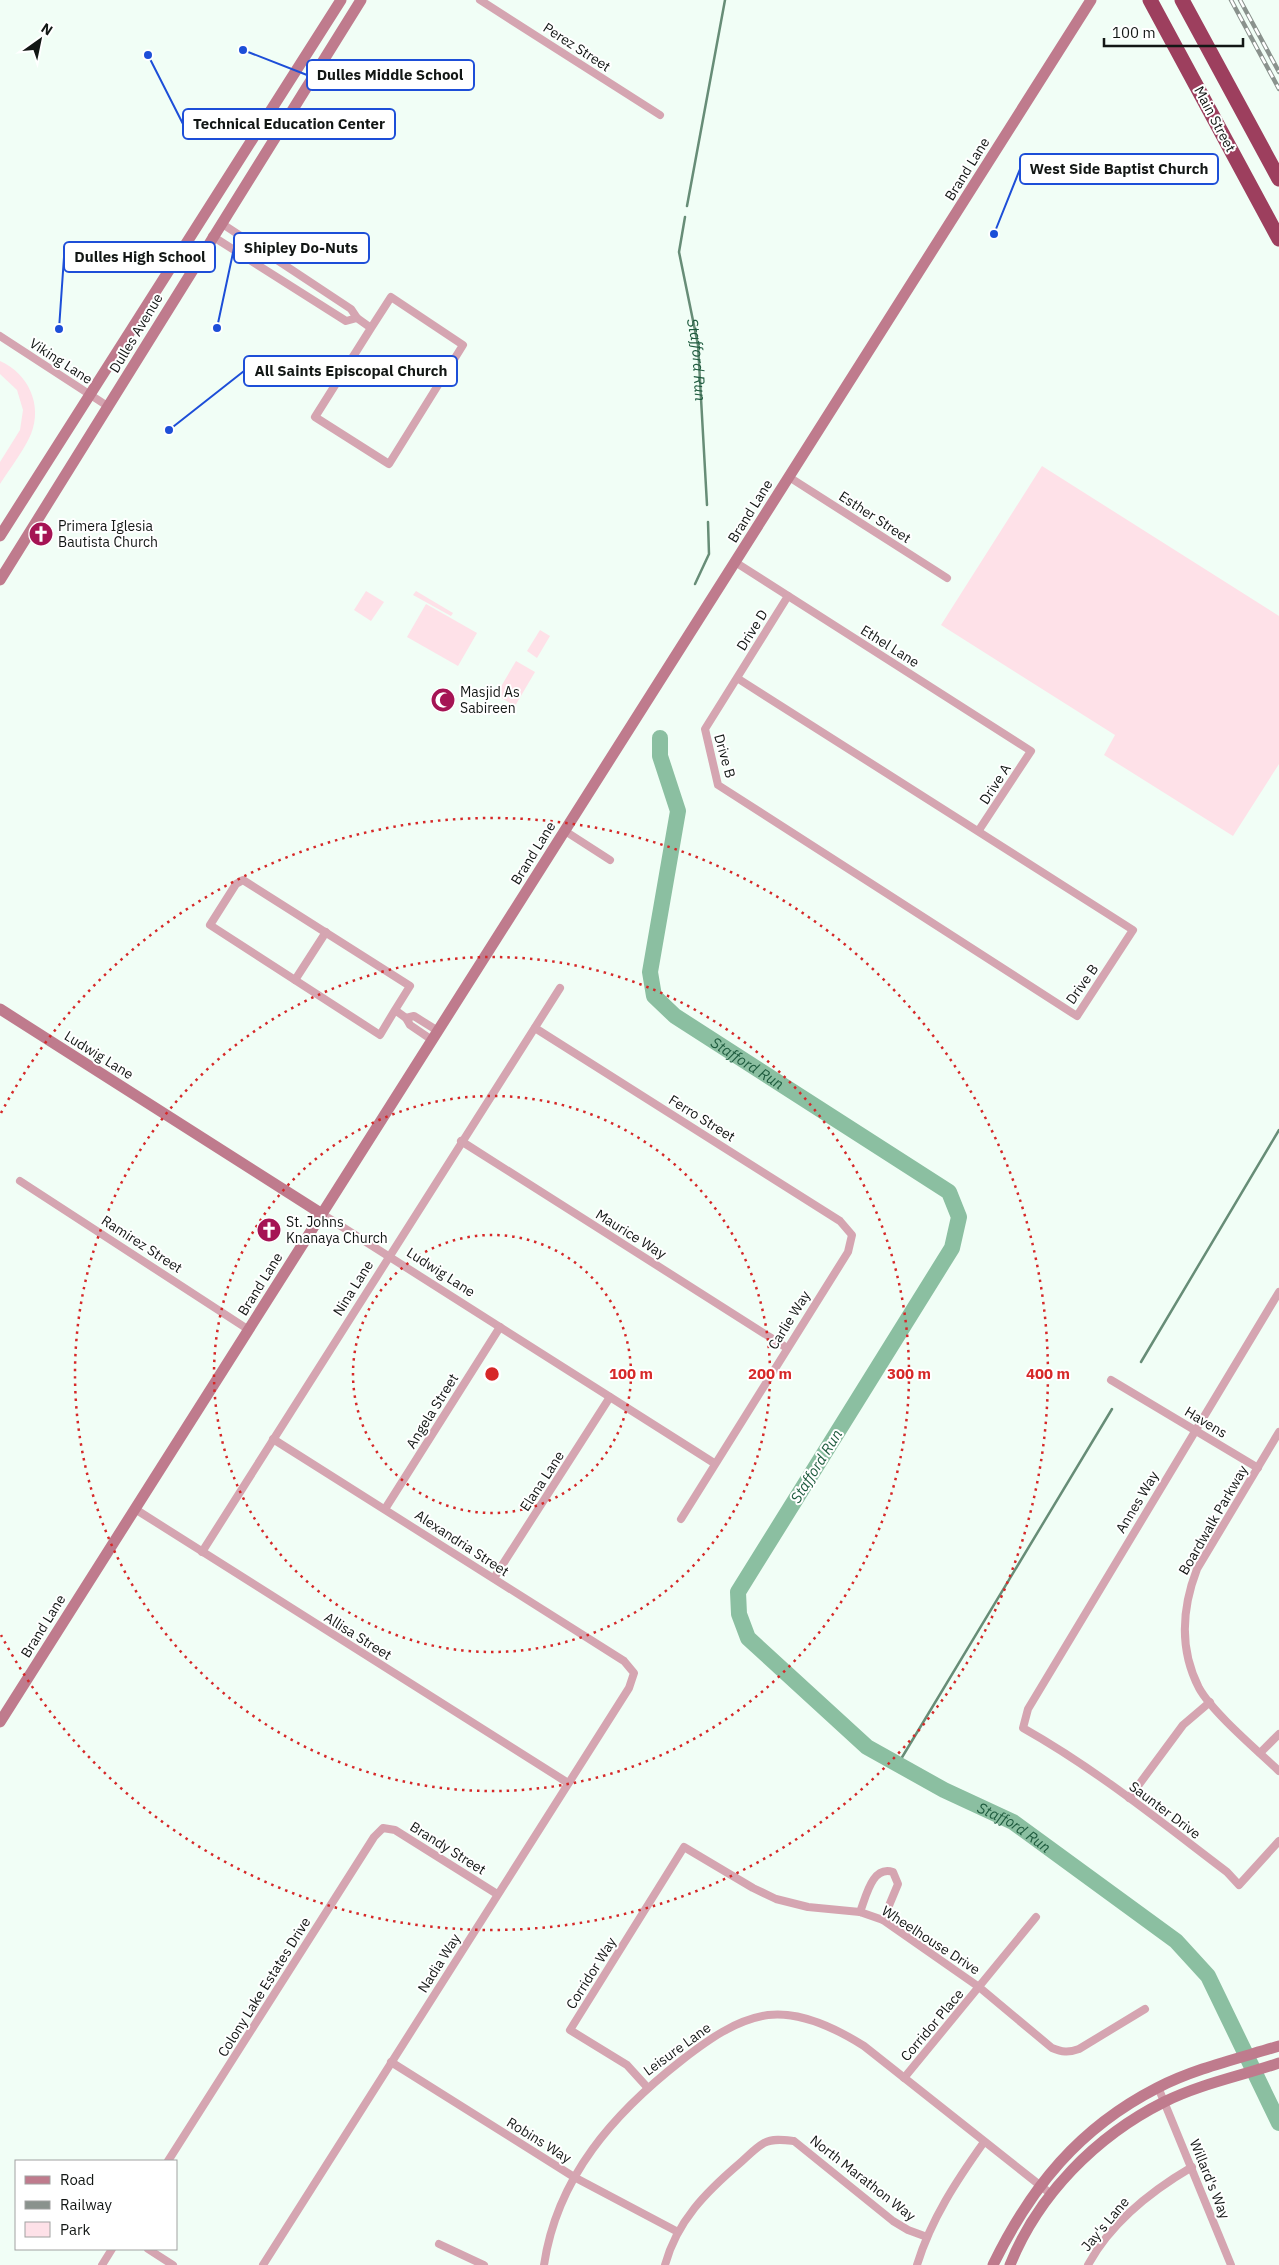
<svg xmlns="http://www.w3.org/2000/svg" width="1279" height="2265" font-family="'IBM Plex Sans',sans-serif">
	<rect width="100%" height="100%" fill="#f1fef6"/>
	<g fill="#fee1e8">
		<path d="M 0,361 C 28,373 43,405 31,434 C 23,452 10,468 0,484 L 0,462 L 20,430 L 23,410 L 17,390 L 0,374 Z"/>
		<path d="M 1042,466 L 1279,616 L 1279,764 L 1233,836 L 1104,755 L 1115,735 L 941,625 Z"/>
		<path d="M 366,591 L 384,602 L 371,621 L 354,610 Z"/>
		<path d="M 416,591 L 453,613 L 451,616 L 413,595 Z"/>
		<path d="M 426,604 L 477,633 L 458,666 L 407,637 Z"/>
		<path d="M 540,630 L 550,636 L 537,658 L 527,651 Z"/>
		<path d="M 516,661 L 535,672 L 515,706 L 496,695 Z"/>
	</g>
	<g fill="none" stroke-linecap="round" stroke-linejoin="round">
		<g stroke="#678d77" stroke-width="2.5">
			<path d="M 687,206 L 725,0"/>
			<path id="s1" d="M 685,217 L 679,252 L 698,345 L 707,505"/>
			<path d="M 695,584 L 709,554 L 708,522"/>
			<path d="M 1141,1362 L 1279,1130"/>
			<path d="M 898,1764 L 1112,1409"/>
		</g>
		<path stroke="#8bbfa1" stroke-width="16" id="s2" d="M 660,738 L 660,756 L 678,811 L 650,972 L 654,996 L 675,1016 L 949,1192 L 959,1217 L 952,1248 L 738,1592 L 739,1614 L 748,1638 L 867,1747 L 944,1790 L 1013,1822 L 1176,1941 L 1208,1976 L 1279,2123"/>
		<g stroke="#d5a5b1" stroke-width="8">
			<path d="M 480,0 L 660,115"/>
			<path d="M 212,236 L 346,321 L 357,318 L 351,309 L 221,223"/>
			<path d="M 357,318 L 371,328 L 391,297 L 463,345 L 389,464 L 315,417 L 371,328"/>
			<path d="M 0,336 L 109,407"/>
			<path d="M 789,477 L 947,578"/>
			<path d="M 735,562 L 1031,751 L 979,830"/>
			<path d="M 737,678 L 1133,930 L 1077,1016 L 718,785 L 705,729 L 788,596"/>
			<path d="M 565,831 L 610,860"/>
			<path d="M 295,980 L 326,932"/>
			<path d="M 395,1010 L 380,1035 L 210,925 L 236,884 L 243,880 L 410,986 L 395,1010 L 406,1018"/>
			<path d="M 535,1028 L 840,1221 L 852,1235 L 848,1252 L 681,1519"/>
			<path d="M 432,1040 L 410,1025 L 406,1018 L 414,1016 L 438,1031"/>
			<path d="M 461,1141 L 787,1348"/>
			<path d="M 20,1181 L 249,1330"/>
			<path d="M 322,1214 L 714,1463"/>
			<path d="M 1279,1292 L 1028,1709 L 1023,1728 C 1096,1769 1161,1822 1227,1872 L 1239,1885 L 1279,1841"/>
			<path d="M 1111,1380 L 1258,1468"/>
			<path d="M 1279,1432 L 1197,1569 C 1182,1608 1179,1649 1199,1688 C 1213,1713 1257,1750 1279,1771"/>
			<path d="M 135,1509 L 568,1783"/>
			<path d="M 385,1509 L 500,1327"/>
			<path d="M 202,1552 L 560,988"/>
			<path d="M 494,1578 L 610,1397"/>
			<path d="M 1260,1753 L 1279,1734"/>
			<path d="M 1129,1798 L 1183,1725 L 1210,1702"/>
			<path d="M 860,1912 C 866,1897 872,1865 893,1872 L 898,1884 L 883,1920"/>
			<path d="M 391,2062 L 574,2177 L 678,2232"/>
			<path d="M 904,2078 L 1036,1917"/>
			<path d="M 647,2087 L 627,2065 L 570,2030 L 684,1847 L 753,1888 L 776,1899 L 808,1907 L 860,1912 L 883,1920 L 979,1987 L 1052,2048 C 1062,2052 1068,2053 1079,2049 L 1145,2009"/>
			<path d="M 1158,2087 L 1231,2265"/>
			<path d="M 168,2161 L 374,1837 L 383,1828 L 395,1830 L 497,1894"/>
			<path d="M 439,2244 L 484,2265"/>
			<path d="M 148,2249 L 173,2265"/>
			<path d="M 102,2265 L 112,2249"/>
			<path d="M 263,2265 L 629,1688 L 634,1673 L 624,1661 L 273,1439"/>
			<path d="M 544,2265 C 557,2177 614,2113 682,2060 C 708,2040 735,2020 768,2015 C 802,2011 837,2029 864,2046 L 1051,2194"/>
			<path d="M 665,2265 C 677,2221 706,2192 740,2163 C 747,2157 755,2148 764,2143 C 773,2138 785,2140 794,2141 L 893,2221 L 908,2230 L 927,2237"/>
			<path d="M 917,2265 C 931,2219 957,2180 984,2142"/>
			<path d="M 1088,2265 C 1111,2222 1151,2191 1192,2167"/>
		</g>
		<g stroke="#bf7b8d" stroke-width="11">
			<path d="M 0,536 L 341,0"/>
			<path d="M 0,580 L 361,0"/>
			<path d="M 0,1009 L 322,1214"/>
			<path d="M 0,1722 L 1091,0"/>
			<path d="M 993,2265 C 1031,2187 1079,2128 1157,2088 C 1193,2069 1240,2058 1279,2046"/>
			<path d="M 1010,2265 C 1038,2195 1096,2136 1164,2102 C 1200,2084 1241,2076 1279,2063"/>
		</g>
		<g stroke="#9d3f5e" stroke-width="15">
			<path d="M 1150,0 L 1279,239"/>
			<path d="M 1182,0 L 1279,179"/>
		</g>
		<defs>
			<g id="rail">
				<path d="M 1231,0 L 1279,89"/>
				<path d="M 1240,0 L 1279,72"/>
			</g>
		</defs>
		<use href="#rail" stroke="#8a928d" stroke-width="4.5"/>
		<use href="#rail" stroke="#fff" stroke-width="2.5" stroke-dasharray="8" stroke-linecap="butt"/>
	</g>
	<g fill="none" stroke="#d62828" stroke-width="2.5" stroke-dasharray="2.5 5">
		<circle cx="492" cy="1374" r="139"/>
		<circle cx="492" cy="1374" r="278"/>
		<circle cx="492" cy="1374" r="417"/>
		<path d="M1 1113A556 556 0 1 1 1 1635"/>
	</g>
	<defs>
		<symbol id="church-disc" viewBox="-11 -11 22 22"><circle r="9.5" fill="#a51454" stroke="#fff"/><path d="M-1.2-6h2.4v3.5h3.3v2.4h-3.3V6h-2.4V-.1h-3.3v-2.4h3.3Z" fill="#fff"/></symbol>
		<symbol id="mosque-disc" viewBox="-11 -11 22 22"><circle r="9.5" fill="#a51454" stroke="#fff"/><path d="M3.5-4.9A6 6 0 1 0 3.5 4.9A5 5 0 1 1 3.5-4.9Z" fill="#fff"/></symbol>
	</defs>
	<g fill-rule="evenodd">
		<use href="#church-disc" x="27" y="520" width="28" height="28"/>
		<use href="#mosque-disc" x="429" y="686" width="28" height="28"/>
		<use href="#church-disc" x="255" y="1216" width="28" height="28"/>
	</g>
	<g text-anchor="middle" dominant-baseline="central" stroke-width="4" stroke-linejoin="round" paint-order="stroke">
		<g font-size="14" fill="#131715" stroke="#fff">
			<text transform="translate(577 47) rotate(33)">Perez Street</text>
			<text transform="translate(1215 119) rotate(62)">Main Street</text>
			<text transform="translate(967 169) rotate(-58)">Brand Lane</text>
			<text transform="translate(136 333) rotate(-59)">Dulles Avenue</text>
			<text transform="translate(61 361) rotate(33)">Viking Lane</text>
			<text transform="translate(750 511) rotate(-58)">Brand Lane</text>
			<text transform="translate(875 517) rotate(33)">Esther Street</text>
			<text transform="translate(752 630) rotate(-58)">Drive D</text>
			<text transform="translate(890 646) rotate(32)">Ethel Lane</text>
			<text transform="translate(725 756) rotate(74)">Drive B</text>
			<text transform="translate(995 784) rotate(-57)">Drive A</text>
			<text transform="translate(533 853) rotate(-58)">Brand Lane</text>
			<text transform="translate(1082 984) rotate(-55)">Drive B</text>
			<text transform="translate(99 1055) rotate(32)">Ludwig Lane</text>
			<text transform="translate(702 1118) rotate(32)">Ferro Street</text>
			<text transform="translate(631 1234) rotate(32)">Maurice Way</text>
			<text transform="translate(142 1244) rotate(33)">Ramirez Street</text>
			<text transform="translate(441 1272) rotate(33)">Ludwig Lane</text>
			<text transform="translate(260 1284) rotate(-58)">Brand Lane</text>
			<text transform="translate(353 1288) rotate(-58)">Nina Lane</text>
			<text transform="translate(789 1320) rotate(-58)">Carlie Way</text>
			<text transform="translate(432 1411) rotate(-58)">Angela Street</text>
			<text transform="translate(1206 1422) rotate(31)">Havens</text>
			<text transform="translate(542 1481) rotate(-57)">Elana Lane</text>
			<text transform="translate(1137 1502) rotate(-59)">Annes Way</text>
			<text transform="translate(1213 1520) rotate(-60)">Boardwalk Parkway</text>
			<text transform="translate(462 1543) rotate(33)">Alexandria Street</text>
			<text transform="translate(43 1626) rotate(-58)">Brand Lane</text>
			<text transform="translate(358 1636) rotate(32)">Allisa Street</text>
			<text transform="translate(1165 1810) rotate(37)">Saunter Drive</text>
			<text transform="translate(448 1848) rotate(32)">Brandy Street</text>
			<text transform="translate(931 1940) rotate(33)">Wheelhouse Drive</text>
			<text transform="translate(439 1963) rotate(-58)">Nadia Way</text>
			<text transform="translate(591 1973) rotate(-58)">Corridor Way</text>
			<text transform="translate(264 1987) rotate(-58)">Colony Lake Estates Drive</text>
			<text transform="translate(932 2025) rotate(-50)">Corridor Place</text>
			<text transform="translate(677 2049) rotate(-36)">Leisure Lane</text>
			<text transform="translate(539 2140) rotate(32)">Robins Way</text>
			<text transform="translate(863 2178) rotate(38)">North Marathon Way</text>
			<text transform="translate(1210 2179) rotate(68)">Willard's Way</text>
			<text transform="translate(1105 2224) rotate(-50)">Jay's Lane</text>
		</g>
		<g font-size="14" fill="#131715" stroke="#fff" text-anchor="start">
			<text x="58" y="526">Primera Iglesia<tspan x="58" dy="16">Bautista Church</tspan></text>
			<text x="460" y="692">Masjid As<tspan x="460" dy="16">Sabireen</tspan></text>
			<text x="286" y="1222">St. Johns<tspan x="286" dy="16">Knanaya Church</tspan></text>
		</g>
		<g font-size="15" font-style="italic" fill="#1f5c3f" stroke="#fff">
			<text stroke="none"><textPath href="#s1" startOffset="145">Stafford Run</textPath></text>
			<text stroke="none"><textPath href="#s2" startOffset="379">Stafford Run</textPath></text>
			<text transform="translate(816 1466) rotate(-58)">Stafford Run</text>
			<text stroke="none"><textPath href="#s2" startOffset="1459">Stafford Run</textPath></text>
		</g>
	</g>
	<circle cx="492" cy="1374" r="8" fill="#d62828" stroke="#fff" stroke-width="2.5"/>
	<g font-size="15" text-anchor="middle" font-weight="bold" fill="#d62828" stroke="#fff" stroke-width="4" stroke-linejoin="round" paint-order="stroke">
		<text x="631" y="1379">100 m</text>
		<text x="770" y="1379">200 m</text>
		<text x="909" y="1379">300 m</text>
		<text x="1048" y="1379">400 m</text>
	</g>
	<path fill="none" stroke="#1d4ed8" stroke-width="2" d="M243 50L307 75M148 55L183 124M994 234L1020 169M217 328L234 248M59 329L64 257M169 430L244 371"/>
	<g fill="#1d4ed8" stroke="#fff" stroke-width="2">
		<circle cx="243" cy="50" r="5"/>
		<circle cx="148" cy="55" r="5"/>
		<circle cx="994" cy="234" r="5"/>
		<circle cx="217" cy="328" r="5"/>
		<circle cx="59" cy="329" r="5"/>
		<circle cx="169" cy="430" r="5"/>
	</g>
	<g fill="#fff" stroke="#1d4ed8" stroke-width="2">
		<rect x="307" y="60" width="167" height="30" rx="5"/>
		<rect x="183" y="109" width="212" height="30" rx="5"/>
		<rect x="1020" y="154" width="198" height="30" rx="5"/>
		<rect x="234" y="233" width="135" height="30" rx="5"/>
		<rect x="64" y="242" width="151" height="30" rx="5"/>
		<rect x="244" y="356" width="213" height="30" rx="5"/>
	</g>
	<g font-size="15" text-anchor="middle" font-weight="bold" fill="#131715">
		<text x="390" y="80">Dulles Middle School</text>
		<text x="289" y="129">Technical Education Center</text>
		<text x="1119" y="174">West Side Baptist Church</text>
		<text x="301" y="253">Shipley Do-Nuts</text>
		<text x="140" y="262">Dulles High School</text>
		<text x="351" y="376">All Saints Episcopal Church</text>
	</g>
	<rect x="15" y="2160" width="162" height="90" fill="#ffffff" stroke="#a1a2a1"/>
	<rect x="25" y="2176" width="25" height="8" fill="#bf7b8d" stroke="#a1a2a1"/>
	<text x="60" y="2185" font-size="15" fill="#131715">Road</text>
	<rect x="25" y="2201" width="25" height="8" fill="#8a928d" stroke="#a1a2a1"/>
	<text x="60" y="2210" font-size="15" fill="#131715">Railway</text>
	<rect x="25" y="2222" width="25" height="15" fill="#fee1e8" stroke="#a1a2a1"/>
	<text x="60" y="2235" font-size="15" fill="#131715">Park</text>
	<g transform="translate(40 40) rotate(33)" stroke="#ffffff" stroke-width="4" paint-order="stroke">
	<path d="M0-4L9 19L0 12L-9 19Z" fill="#131715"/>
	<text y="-8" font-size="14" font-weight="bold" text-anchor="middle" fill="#131715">N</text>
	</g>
	<path d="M1104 38v8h139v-8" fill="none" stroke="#131715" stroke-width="2.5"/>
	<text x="1112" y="38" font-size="15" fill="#131715" stroke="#ffffff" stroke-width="4" paint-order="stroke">100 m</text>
</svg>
